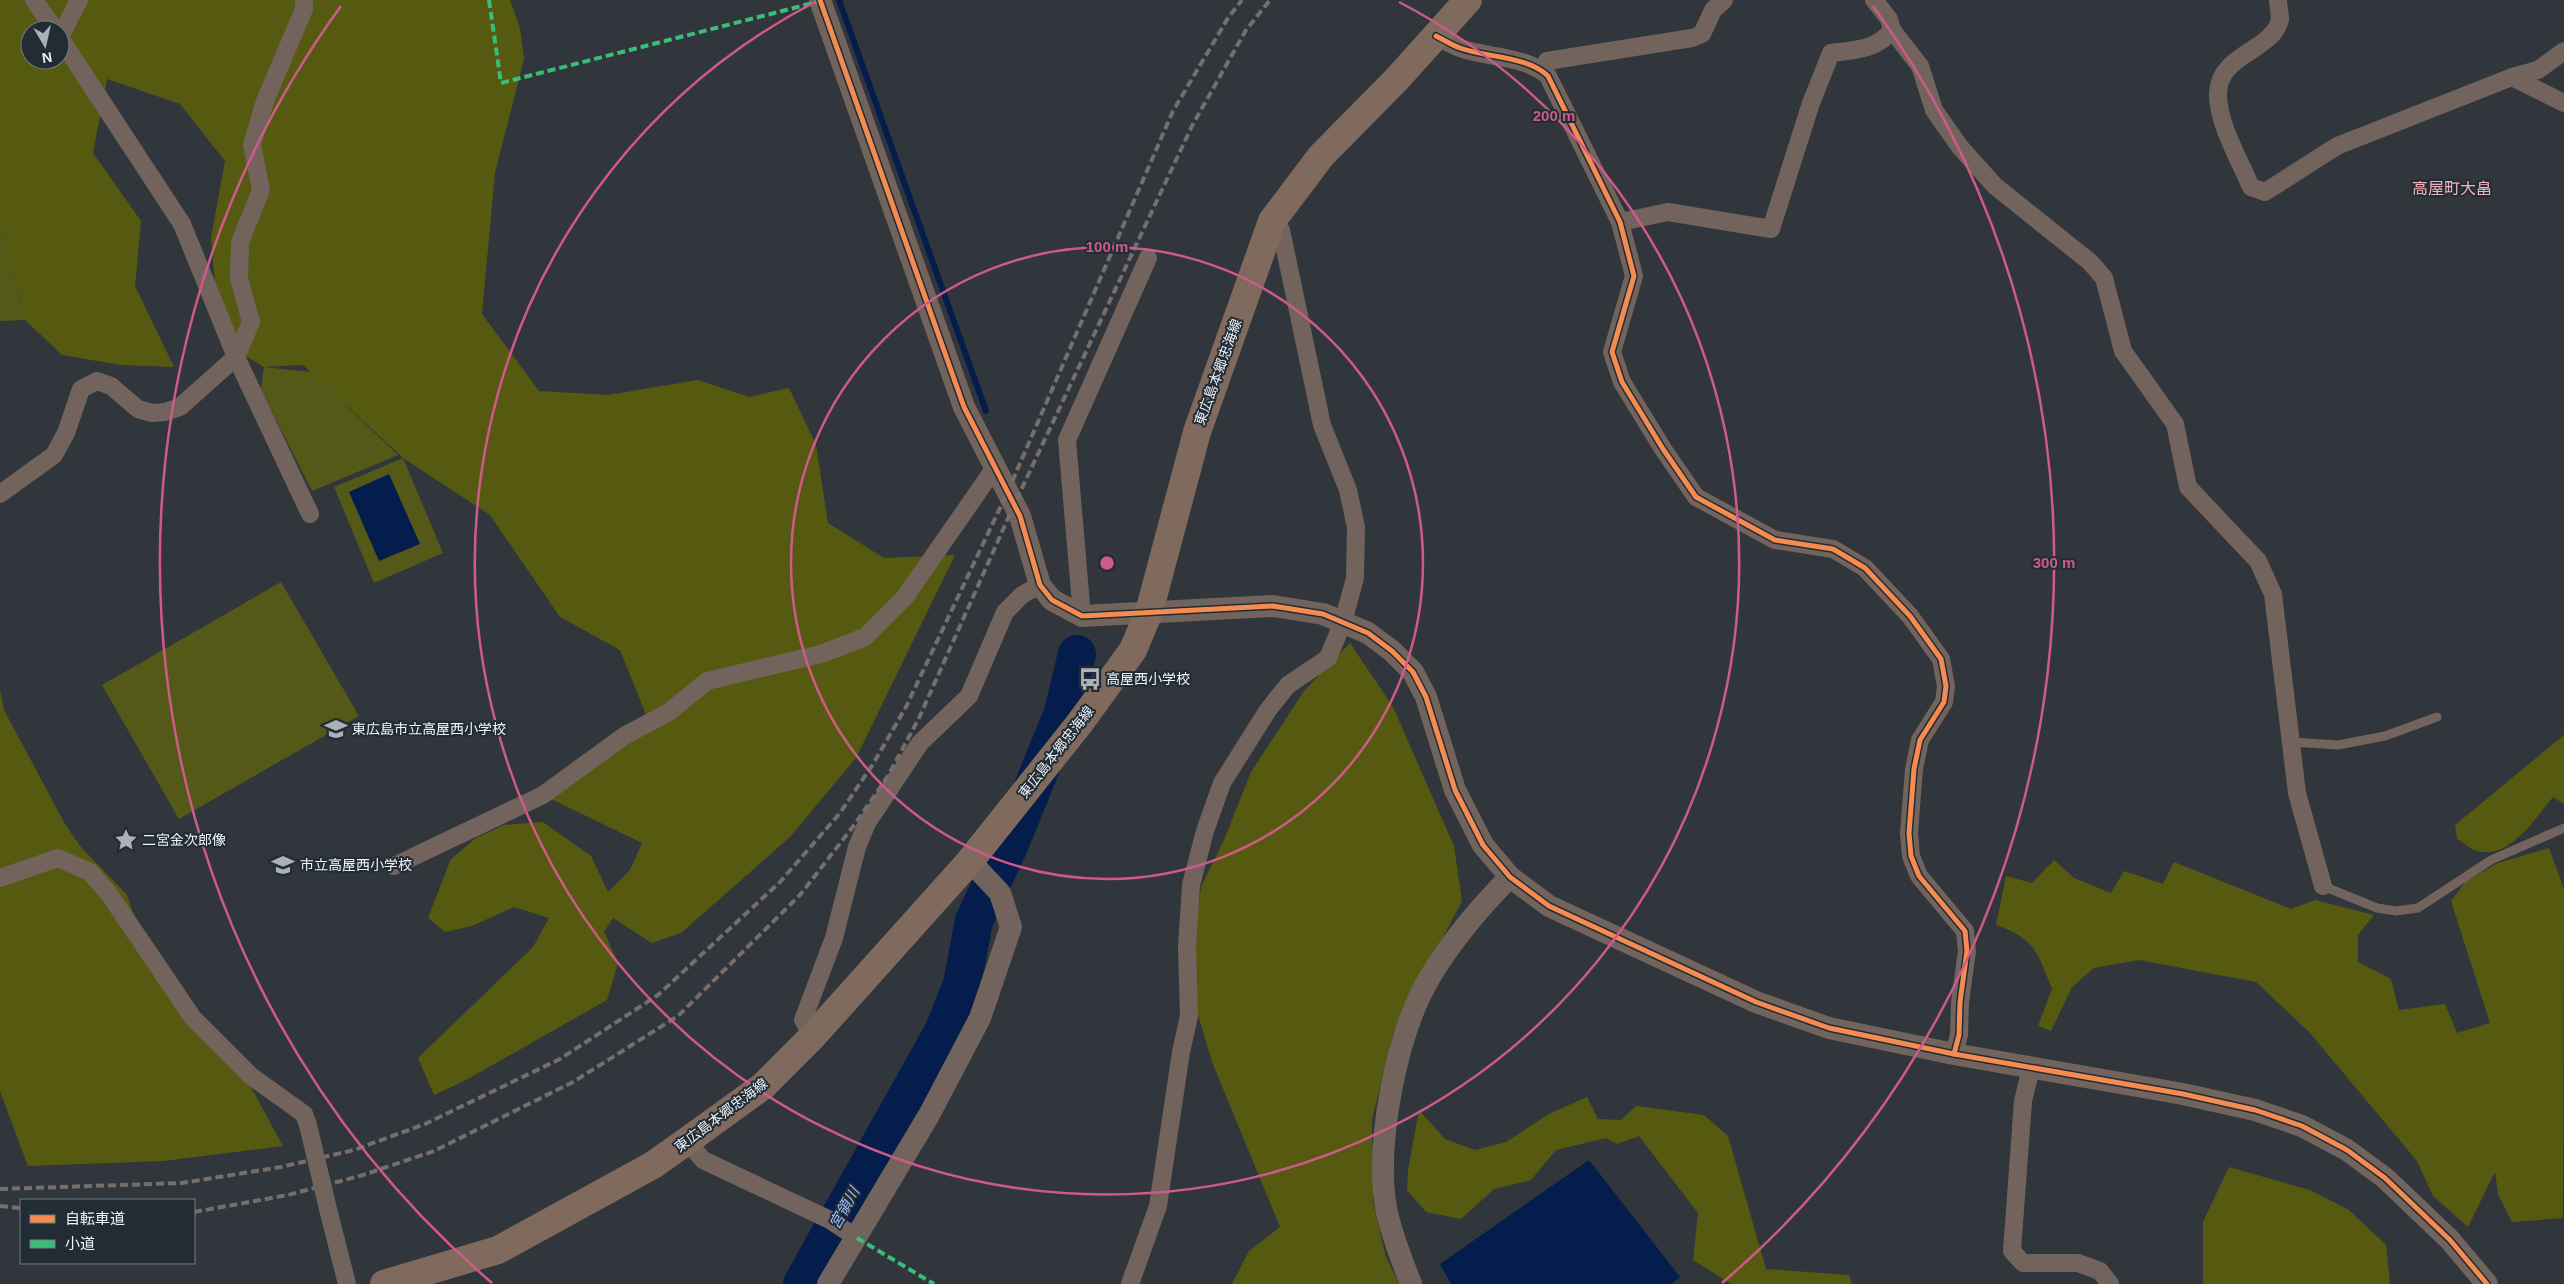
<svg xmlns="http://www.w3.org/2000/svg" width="2564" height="1284" font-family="Arial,'Noto Sans JP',sans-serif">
	<rect width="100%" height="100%" fill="#30363b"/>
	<g fill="#545918">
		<path d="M 0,226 L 25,320 L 0,321 Z"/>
		<path d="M 264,367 L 311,372 L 398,455 L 312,491 L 261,390 Z"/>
		<path d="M 403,458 L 443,553 L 374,583 L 334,487 Z"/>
		<path d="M 281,582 L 359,716 L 179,819 L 102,685 Z"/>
	</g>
	<g fill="#565a10" fill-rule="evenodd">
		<path d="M 0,0 L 510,0 L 520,28 L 524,59 L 495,173 L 482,314 L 539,391 L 608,395 L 698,380 L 749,397 L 789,388 L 816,445 L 828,523 L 884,558 L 955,555 L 856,758 L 790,837 L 681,933 L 652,943 L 613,918 L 604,932 L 618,963 L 607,1000 L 466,1080 L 434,1095 L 418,1058 L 533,947 L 549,918 L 514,907 L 472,926 L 445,932 L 428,918 L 451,859 L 476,838 L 504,825 L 543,822 L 591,856 L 608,892 L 630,870 L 642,843 L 543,795 L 649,722 L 620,650 L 560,617 L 490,515 L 403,458 L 303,365 L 264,367 L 220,341 L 211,238 L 225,161 L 180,104 L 107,79 L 93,153 L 141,221 L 135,286 L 174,367 L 121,365 L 62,355 L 25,320 L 0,226 ZM 30,30 L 60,30 L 60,60 L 30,60 Z"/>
		<path d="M 1350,643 L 1393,707 L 1454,846 L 1462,901 L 1393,1034 L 1372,1120 L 1373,1203 L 1386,1257 L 1399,1284 L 1232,1284 L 1249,1251 L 1280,1227 L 1212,1062 L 1188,981 L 1201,887 L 1224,840 L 1251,772 L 1304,691 Z"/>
		<path d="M 0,689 L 4,710 L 65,824 L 80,846 L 127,895 L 144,945 L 240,1067 L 283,1146 L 163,1161 L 28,1166 L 0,1091 Z"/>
		<path d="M 2564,735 L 2564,804 L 2553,797 C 2535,818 2510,860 2477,851 C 2471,850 2463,842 2457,839 L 2455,825 Z"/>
		<path d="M 2549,848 L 2564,889 L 2563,1218 L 2512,1222 L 2498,1194 L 2495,1172 L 2468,1227 L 2433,1196 L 2417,1161 L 2310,1033 L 2256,982 L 2139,960 L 2094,968 L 2072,987 L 2051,1031 L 2038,1026 L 2052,989 C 2038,954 2035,938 1996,925 L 2006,876 L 2032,883 L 2054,860 L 2074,878 L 2111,893 L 2124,871 L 2163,884 L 2174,862 L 2291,909 L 2315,900 L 2374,915 L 2358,935 L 2358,962 L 2391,979 L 2399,1010 L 2445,1004 L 2457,1033 L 2490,1023 L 2451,901 L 2465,882 L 2498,863 Z"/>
		<path d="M 1587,1097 L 1598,1119 L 1621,1120 L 1636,1106 L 1704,1115 L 1728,1136 L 1766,1269 L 1849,1275 L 1852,1284 L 1731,1284 L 1693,1260 L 1698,1213 L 1639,1136 L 1617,1144 L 1606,1138 L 1556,1150 L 1531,1180 L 1494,1189 L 1461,1219 L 1426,1212 L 1407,1190 L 1408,1170 L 1419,1110 L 1445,1139 L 1475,1150 L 1506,1142 L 1549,1114 Z"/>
		<path d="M 2229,1167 L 2310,1190 L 2349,1210 L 2386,1245 L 2390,1284 L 2203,1284 L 2203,1222 Z"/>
	</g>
	<g fill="#041d4c">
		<path d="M 389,474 L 420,544 L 379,561 L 349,492 Z"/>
		<path d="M 1589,1160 L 1680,1277 L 1671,1284 L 1451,1284 L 1440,1264 Z"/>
	</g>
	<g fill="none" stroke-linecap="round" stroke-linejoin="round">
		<path stroke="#041d4c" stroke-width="6" d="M 839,0 L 986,411"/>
		<path stroke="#041d4c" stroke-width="38" d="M 802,1284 L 944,1030 L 962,984 L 974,921 L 1009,846 L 1063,713 L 1077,654"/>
		<g stroke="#72645c" stroke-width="9">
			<path d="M 2292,742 L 2338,745 L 2385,736 L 2437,717"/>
			<path d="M 2323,886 L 2377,908 L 2396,911 L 2418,908 L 2491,860 L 2564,828"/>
		</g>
		<g stroke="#72645c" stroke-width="18">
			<path d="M 34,0 L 55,30"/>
			<path d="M 2278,0 C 2278,6 2280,13 2280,19 C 2274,51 2219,53 2218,93 C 2217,122 2240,161 2251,187 L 2265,192 L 2337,146 L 2512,77 L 2564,103"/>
			<path d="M 1892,30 L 1920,66 L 1934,110 L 1960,147 L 1995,186 L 2090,262 L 2104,278 L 2123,351 L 2175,424 L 2188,487 L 2258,561 L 2273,594 L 2297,793 L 2323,886"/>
			<path d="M 1436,36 C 1444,40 1452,45 1460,48 C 1488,58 1527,56 1548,76 L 1620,222 L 1634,276 L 1612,352 L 1622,382 L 1663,449 L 1696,497 L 1775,540 L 1833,549 L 1865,568 L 1910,616 L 1941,659 L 1946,686 L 1944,702 L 1920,740 L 1914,769 L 1909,833 L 1911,856 L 1919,876 L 1965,931 L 1967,951 L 1960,1002 L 1959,1035 L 1954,1054"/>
			<path d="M 60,37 L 79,0"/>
			<path d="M 60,38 L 182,224 L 236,357 L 310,514"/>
			<path d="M 1542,70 L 1547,61 L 1692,38 L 1702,34 L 1713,10 L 1724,0"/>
			<path d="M 2512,77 L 2538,70 L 2564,51"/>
			<path d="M 1620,222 L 1668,212 L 1771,229 L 1811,103 L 1831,53 C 1855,50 1877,50 1892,30 L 1889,19 L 1874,0"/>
			<path d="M 0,494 L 54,455 L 66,433 L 81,389 L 97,381 L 111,386 L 138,409 L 152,413 L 165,412 L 180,407 L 236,357 L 251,322 L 239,278 L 240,242 L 261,190 L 252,145 L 265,101 L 304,9 L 304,0"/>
			<path d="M 1082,616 L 1067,440 L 1148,258"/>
			<path d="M 394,866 L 543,795 L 624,736 L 669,712 L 707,681 L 821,654 L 865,637 L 905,597 L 994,469"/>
			<path d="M 0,878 L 58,858 L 90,872 L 109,894 L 193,1018 L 251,1076 L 304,1114 L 308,1125"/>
			<path d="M 813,1036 L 803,1020 L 834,938 L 857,847 L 867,823 L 920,743 L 969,696 L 1005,612 L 1022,595 L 1040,585"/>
			<path d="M 2031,1068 L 2023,1101 L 2012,1251 L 2023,1263 L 2078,1263 L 2100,1271 L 2110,1284"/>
			<path d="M 687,1141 L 703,1160 L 830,1220 L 857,1238"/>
			<path d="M 329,1213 L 347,1284"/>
			<path d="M 1130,1284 L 1158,1206 L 1181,1052 L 1189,1016 L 1187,947 L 1191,885 L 1205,831 L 1222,783 L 1268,710 L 1288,685 L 1328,658 L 1343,622 L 1355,578 L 1356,527 L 1348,490 L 1322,425 L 1281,230 L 1272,221"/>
		</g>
		<g stroke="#72645c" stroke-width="22">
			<path d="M 820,0 L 964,407 L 1020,516 L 1040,585 L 1052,600 L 1082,616 L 1273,606 L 1323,614 L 1368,633 L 1392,651 L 1413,672 L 1426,697 L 1455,790 L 1483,845 L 1510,877 L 1549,906 L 1756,1002 L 1829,1028 L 1954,1054 L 2183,1094 L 2255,1110 L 2302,1126 L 2347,1150 L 2385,1178 L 2450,1240 L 2487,1284"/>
			<path d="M 828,1284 L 929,1115 L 980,1018 L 1011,927 L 1000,893 L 970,861"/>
			<path d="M 1411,1284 C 1402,1260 1391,1234 1386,1208 C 1375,1144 1396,1034 1430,977 C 1452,940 1480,907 1510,877"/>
		</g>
		<path stroke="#806a5e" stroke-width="28" d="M 384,1284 L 498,1250 L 653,1165 L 687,1141 L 763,1086 L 813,1036 L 970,861 L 1079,724 L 1133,650 L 1149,612 L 1197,432 L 1272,221 L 1321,156 L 1397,79 L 1468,0"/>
		<g stroke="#776e6b" stroke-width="4" stroke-dasharray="8 4" stroke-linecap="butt">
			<path d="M 0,1189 L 182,1183 L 281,1167 L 354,1150 L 425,1124 L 560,1059 L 658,995 L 780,882 L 840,813 L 873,764 L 906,707 L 1008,491 L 1173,111 L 1228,18 L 1242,0"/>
			<path d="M 0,1206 L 21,1208"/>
			<path d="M 194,1212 L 288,1195 L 363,1175 L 434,1151 L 573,1082 L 678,1016 L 800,895 L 855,824 L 888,776 L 919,718 L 1014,505 L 1192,126 L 1246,30 L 1270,0"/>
		</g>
		<path stroke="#72645c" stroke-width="18" d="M 308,1125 L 329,1213"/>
		<g stroke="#3abd76" stroke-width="4" stroke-dasharray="8 4" stroke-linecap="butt">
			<path d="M 489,0 L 501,83 L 825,0"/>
			<path d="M 857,1238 L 934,1284"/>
		</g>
		<defs>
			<g id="cycleway">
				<path d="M 820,0 L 964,407 L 1020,516 L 1040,585 L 1052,600 L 1082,616 L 1273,606 L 1323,614 L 1368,633 L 1392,651 L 1413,672 L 1426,697 L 1455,790 L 1483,845 L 1510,877 L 1549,906 L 1756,1002 L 1829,1028 L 1954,1054 L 2183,1094 L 2255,1110 L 2302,1126 L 2347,1150 L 2385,1178 L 2450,1240 L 2487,1284"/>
				<path d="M 1436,36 C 1444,40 1452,45 1460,48 C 1488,58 1527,56 1548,76 L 1620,222 L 1634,276 L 1612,352 L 1622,382 L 1663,449 L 1696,497 L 1775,540 L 1833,549 L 1865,568 L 1910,616 L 1941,659 L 1946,686 L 1944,702 L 1920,740 L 1914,769 L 1909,833 L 1911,856 L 1919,876 L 1965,931 L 1967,951 L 1960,1002 L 1959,1035 L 1954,1054"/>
			</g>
		</defs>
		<use href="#cycleway" stroke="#222c35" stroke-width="8"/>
		<use href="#cycleway" stroke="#f68b52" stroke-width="5"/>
	</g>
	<g fill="none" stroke="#cf5a8a" stroke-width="2.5">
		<circle cx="1107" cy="563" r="316"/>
		<path d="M1399 2A632 632 0 1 1 815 2"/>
		<path d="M492 1283A947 947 0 0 1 341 6M1873 6A947 947 0 0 1 1722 1283"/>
	</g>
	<defs>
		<symbol id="bus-bare" viewBox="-9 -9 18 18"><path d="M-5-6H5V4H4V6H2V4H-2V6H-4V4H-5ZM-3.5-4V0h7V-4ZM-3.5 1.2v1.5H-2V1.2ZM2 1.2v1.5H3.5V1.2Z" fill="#abb1b6" stroke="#222c35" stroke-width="2.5" paint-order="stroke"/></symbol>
		<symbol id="school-bare" viewBox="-9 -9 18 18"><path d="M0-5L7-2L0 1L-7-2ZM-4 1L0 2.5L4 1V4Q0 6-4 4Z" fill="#abb1b6" stroke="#222c35" stroke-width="2.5" paint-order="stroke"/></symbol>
		<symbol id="sight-bare" viewBox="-9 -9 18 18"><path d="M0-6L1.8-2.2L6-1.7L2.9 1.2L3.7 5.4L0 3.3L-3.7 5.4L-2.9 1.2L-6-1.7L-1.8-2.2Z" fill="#abb1b6" stroke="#222c35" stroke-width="2.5" paint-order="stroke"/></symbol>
	</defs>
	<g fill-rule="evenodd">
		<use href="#bus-bare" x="1074" y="663" width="32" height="32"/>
		<use href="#school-bare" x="320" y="713" width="32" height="32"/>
		<use href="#sight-bare" x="110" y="824" width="32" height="32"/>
		<use href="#school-bare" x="267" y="849" width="32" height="32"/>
	</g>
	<g text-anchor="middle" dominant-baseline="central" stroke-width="4" stroke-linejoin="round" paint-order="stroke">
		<g font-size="14" fill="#edf3f9" stroke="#222c35">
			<text transform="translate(1218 372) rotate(-70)">東広島本郷忠海線</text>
			<text transform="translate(1056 752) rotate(-52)">東広島本郷忠海線</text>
			<text transform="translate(721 1115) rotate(-37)">東広島本郷忠海線</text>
		</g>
		<g font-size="14" fill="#edf3f9" stroke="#222c35" text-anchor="start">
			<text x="1106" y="679">高屋西小学校</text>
			<text x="352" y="729">東広島市立高屋西小学校</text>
			<text x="142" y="840">二宮金次郎像</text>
			<text x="300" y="865">市立高屋西小学校</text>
		</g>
		<g font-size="15" font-style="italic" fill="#9fc2fe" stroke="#222c35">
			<text transform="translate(844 1208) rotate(-61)">宮領川</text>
		</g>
		<g font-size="16" fill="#f6b2bc" stroke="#222c35">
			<text x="2452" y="188">高屋町大畠</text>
		</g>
	</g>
	<circle cx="1107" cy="563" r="8" fill="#cf5a8a" stroke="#222c35" stroke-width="2.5"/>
	<g font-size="15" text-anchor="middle" font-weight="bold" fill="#cf5a8a" stroke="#222c35" stroke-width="4" stroke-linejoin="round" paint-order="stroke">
		<text x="1554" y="121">200 m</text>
		<text x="1107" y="252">100 m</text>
		<text x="2054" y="568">300 m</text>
	</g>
	<rect x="20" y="1199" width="175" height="65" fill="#222c35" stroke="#737c83"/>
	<rect x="30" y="1215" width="25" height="8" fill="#f68b52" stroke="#737c83"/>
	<text x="65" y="1224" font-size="15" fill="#edf3f9">自転車道</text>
	<rect x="30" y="1240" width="25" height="8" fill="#3abd76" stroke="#737c83"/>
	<text x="65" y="1249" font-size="15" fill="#edf3f9">小道</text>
	<g transform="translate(45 45) rotate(171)"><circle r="24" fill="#222c35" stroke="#737c83"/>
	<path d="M0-4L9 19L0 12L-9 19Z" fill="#abb1b6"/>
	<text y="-8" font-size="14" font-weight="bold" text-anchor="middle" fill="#edf3f9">N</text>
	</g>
</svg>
